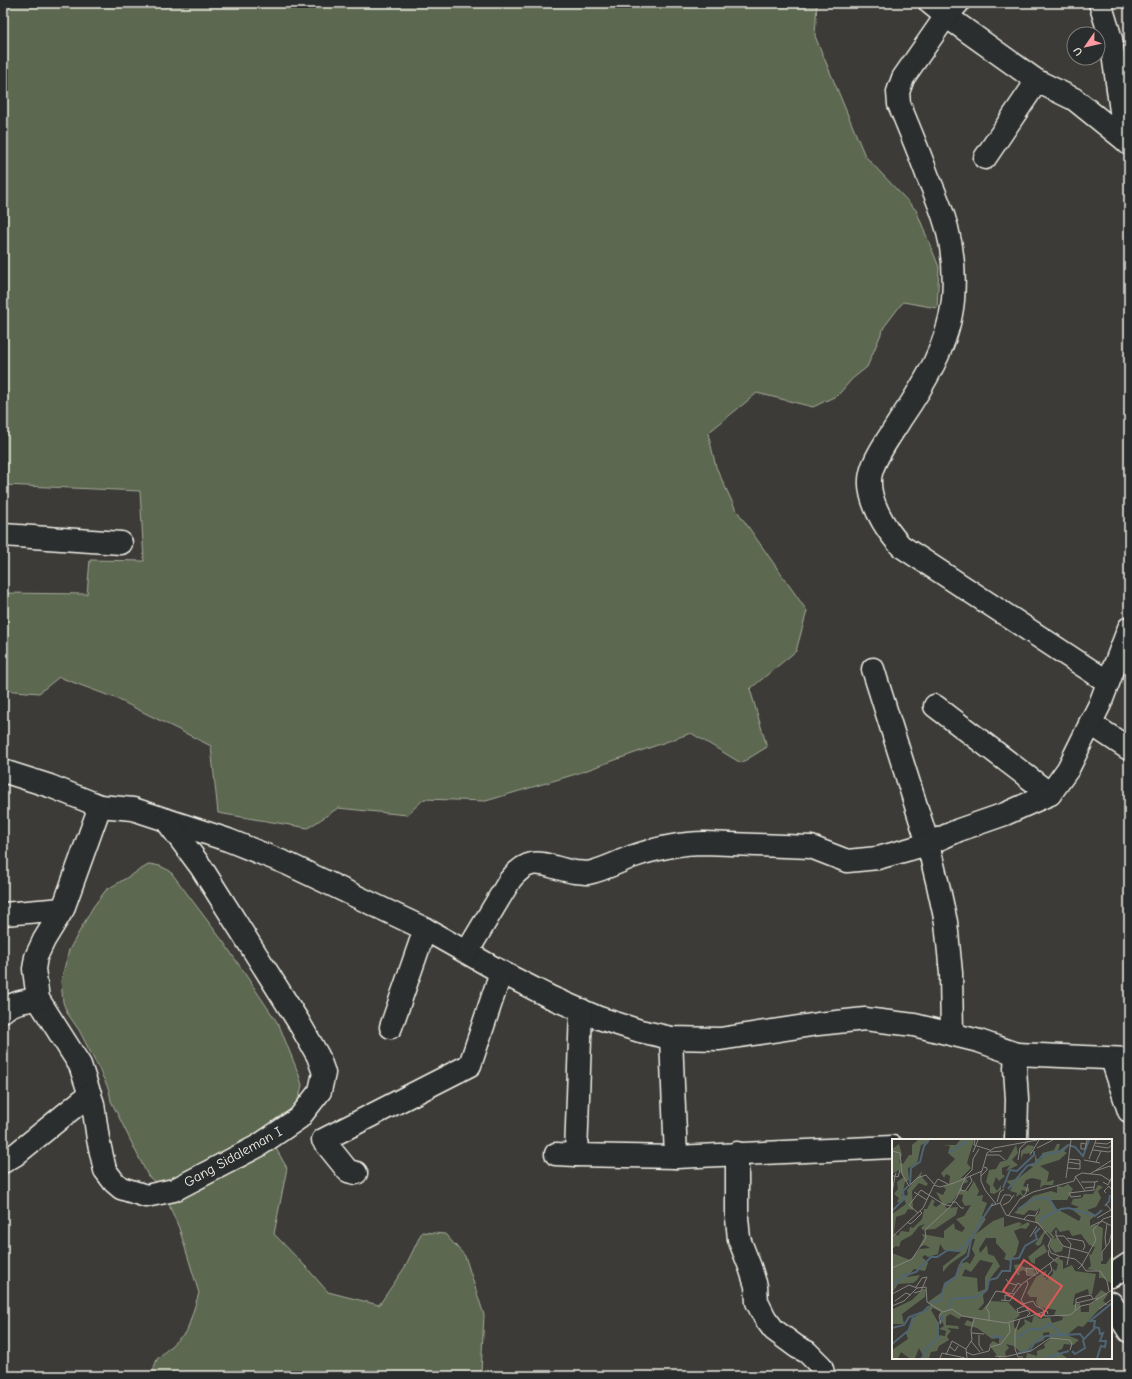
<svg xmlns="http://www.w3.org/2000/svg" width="1132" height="1379" font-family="'Comic Neue',sans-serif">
	<rect width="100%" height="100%" fill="#3c3b38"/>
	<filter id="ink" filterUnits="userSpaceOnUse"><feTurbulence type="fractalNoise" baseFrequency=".025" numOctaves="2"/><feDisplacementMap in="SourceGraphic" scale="8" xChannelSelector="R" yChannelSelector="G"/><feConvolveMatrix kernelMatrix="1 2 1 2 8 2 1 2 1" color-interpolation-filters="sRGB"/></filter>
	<g filter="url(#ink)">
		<g fill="#5c674f" stroke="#a8ac9c">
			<path d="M 3,3 L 817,3 L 815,36 L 865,156 L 916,210 L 939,267 L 937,308 L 903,302 L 884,327 L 867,367 L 852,379 L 838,395 L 813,407 L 757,393 L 708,433 L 716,467 L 735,508 L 807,611 L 796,651 L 750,689 L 767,747 L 741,763 L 691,733 L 576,774 L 486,801 L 424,799 L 407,815 L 338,808 L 308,828 L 218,813 L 211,746 L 115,698 L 59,677 L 39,693 L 3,690 L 3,593 L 87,594 L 90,560 L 144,561 L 140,491 L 3,485 Z"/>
			<path d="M 150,864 L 160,866 L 170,871 L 225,944 L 279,1025 L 299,1075 L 302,1085 L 297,1107 L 265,1129 L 287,1168 L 274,1234 L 306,1267 L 328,1292 L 379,1305 L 405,1267 L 422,1232 L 445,1234 L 465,1256 L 484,1315 L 481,1373 L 475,1376 L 151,1376 L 157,1359 L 187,1331 L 199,1293 L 179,1228 L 160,1184 L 156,1183 L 148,1176 L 111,1101 L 109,1090 L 98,1067 L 79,1030 L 67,1013 L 63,1002 L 61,981 L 69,950 L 93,907 L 106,890 Z"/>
		</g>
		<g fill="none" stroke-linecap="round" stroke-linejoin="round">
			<defs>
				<g id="minor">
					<path d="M 930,3 L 946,16 L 1037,81 L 1074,99 L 1125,140"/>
					<path d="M 958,3 L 946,16 L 903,78 L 898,92 L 899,104 C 909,128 919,152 928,177 C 935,193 942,210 947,228 C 953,251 955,276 953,300 C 949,344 924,385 900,420 C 891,435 875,456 871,473 C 865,497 885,529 901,546 L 1108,682"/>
					<path d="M 985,158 L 1037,81"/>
					<path d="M 3,535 L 121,543"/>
					<path d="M 873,669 L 928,844 L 938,885 L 946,922 L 951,973 L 952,1034"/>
					<path d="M 935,706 L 1050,794"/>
					<path d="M 1090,723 L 1129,749"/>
					<path d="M 3,771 L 50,786 L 100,806 L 133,809 L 228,840 L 288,864 L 425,929 L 501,972 L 550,997 L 599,1018 L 640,1031 L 671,1038 L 720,1039 L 818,1024 L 865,1019 L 914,1025 L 979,1041 L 1016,1054 L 1015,1069 L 1017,1099 L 1016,1140"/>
					<path d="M 100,806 L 63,909 L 44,940 L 36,957 L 34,969 L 38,999 L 80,1065 L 93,1104 L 98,1139 L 105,1170 L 114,1182 L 121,1188 L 146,1196 L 174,1190 L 258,1146 L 299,1118 L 320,1091 L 324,1073 L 318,1056 L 298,1021 L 201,867 L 166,820"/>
					<path d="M 3,914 L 63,909"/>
					<path d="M 467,952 L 510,880 C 533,851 546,868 575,872 C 579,872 584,873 588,873 C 603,870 616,863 631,857 C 654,849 680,843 705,843 L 811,847 L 847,861 L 878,858 L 928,844 L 959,830 L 1005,814 L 1050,794 L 1068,769 L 1100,704 L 1129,628"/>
					<path d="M 581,1010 L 576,1155 L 676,1157"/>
					<path d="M 3,1011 C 12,1002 25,1001 38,999"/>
					<path d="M 391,1027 L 425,929"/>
					<path d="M 671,1038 L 676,1157 L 893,1147"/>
					<path d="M 1016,1054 L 1129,1059"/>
					<path d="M 1112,1059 L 1129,1111"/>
					<path d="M 737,1153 L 737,1218 L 739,1239 L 750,1267 L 756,1286 L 757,1302 L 765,1318 L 774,1330 L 797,1347 L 807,1352 L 821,1366 L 824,1376"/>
					<path d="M 556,1154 L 576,1155"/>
					<path d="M 3,1162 L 15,1155 L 90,1094"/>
					<path d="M 356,1173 L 348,1171 L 323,1140 L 470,1065 L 501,972"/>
					<path d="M 1111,1276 L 1129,1264"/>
					<path d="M 1111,1303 L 1129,1331"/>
				</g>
				<path id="tertiary" d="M 1100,3 L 1111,39 L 1125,140 L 1129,144"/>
			</defs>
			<use href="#minor" stroke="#f4f1e8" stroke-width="25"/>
			<use href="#tertiary" stroke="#f4f1e8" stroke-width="25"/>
			<use href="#minor" stroke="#2a2d2e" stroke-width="22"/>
			<use href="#tertiary" stroke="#2a2d2e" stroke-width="22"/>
		</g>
	</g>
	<g text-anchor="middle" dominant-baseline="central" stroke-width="3.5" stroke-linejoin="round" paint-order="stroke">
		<g font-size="14" fill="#f4f1e8" stroke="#2a2d2e">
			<text transform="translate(233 1157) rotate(-29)">Gang Sidaleman I</text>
		</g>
	</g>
	<g transform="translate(892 1139)">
		<rect width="220" height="220" fill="#3c3b38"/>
		<path d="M 26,1 L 37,1 L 37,3 L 29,6 L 25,25 L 16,29 L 17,41 L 13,43 L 10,57 L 16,56 L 15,51 L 30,32 L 29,37 L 36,45 L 34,47 L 27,44 L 20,52 L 21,71 L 16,70 L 13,75 L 4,78 L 2,94 L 6,97 L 9,92 L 17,93 L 18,88 L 21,89 L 30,80 L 32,70 L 35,70 L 40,60 L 43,62 L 41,66 L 44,68 L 50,64 L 44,53 L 51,56 L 54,50 L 51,48 L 57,45 L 58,37 L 54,35 L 52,39 L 49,34 L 63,20 L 56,14 L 58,7 L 52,6 L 64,6 L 68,1 L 82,1 L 75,24 L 79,29 L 69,39 L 74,39 L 76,43 L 70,45 L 70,52 L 76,52 L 82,42 L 87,52 L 85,57 L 91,56 L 90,62 L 95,64 L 90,77 L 94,80 L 84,95 L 101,82 L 112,78 L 112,88 L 127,83 L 130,85 L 126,88 L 136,83 L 138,85 L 134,90 L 129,89 L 122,92 L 127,103 L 124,115 L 118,122 L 112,120 L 114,115 L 104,104 L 104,99 L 94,99 L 87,110 L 88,114 L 95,106 L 96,115 L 102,117 L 108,127 L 97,141 L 95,152 L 91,156 L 92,164 L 86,171 L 90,171 L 98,162 L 116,163 L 128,176 L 122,181 L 122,188 L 126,191 L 133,185 L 132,180 L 140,184 L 141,178 L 144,176 L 148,180 L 158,178 L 160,184 L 170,181 L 171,178 L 162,176 L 164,171 L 147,168 L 144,164 L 145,158 L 138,158 L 135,154 L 144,138 L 155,131 L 152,138 L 154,141 L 161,135 L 161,130 L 164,132 L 166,125 L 162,122 L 166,119 L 171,122 L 171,130 L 180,126 L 183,132 L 204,135 L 200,155 L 197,156 L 196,150 L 183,155 L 181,166 L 188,164 L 189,173 L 197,173 L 197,166 L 204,162 L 203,158 L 209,151 L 216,155 L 211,162 L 216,166 L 211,166 L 191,188 L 186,187 L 175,196 L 187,201 L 181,206 L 172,205 L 170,210 L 165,212 L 175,219 L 134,219 L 135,214 L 145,217 L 145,212 L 153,209 L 152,205 L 158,200 L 157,193 L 151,194 L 152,201 L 140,206 L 135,212 L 127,212 L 122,207 L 114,205 L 117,209 L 113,213 L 114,217 L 107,219 L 97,206 L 101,202 L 107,205 L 107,199 L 100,200 L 85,189 L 72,186 L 75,181 L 80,183 L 82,181 L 79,179 L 70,177 L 67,180 L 58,175 L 54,178 L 54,186 L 66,187 L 67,190 L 55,189 L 59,192 L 55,197 L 57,201 L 47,207 L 45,212 L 39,213 L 37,219 L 28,219 L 31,217 L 27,209 L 23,219 L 17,219 L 9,213 L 6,219 L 0,219 L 0,211 L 16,200 L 14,194 L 22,178 L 36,170 L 38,166 L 36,163 L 50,153 L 52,144 L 63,137 L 67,125 L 75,123 L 78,125 L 83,116 L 80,110 L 83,100 L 79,100 L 74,114 L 58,125 L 51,133 L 51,127 L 69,113 L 52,111 L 48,105 L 46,115 L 36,118 L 33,116 L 30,118 L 36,124 L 33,132 L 22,130 L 15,138 L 28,136 L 25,141 L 21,144 L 6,145 L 0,154 L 0,114 L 18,121 L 28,110 L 38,109 L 33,106 L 27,108 L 32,99 L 30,95 L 52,99 L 52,92 L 62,84 L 63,90 L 70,93 L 73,89 L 64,80 L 72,77 L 79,66 L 73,67 L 70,62 L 71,56 L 66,55 L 59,64 L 53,65 L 54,69 L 66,68 L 64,76 L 43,90 L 31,91 L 29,89 L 33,85 L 27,87 L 20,96 L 9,102 L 7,108 L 4,107 L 0,110 L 0,75 L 14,65 L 12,60 L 9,64 L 5,63 L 7,59 L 2,55 L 6,50 L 5,43 L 12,38 L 7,31 L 0,35 L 0,10 L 7,5 L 10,16 L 7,23 L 11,25 L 17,16 L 20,16 L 20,6 ZM 88,121 L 101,124 L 93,138 L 93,150 L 86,153 L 85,139 L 70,137 L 73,130 L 79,133 ZM 41,169 L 49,173 L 47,175 L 52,187 L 47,190 L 54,192 L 53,197 L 46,196 L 46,183 L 39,171 ZM 165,5 L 168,5 L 166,12 L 175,6 L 176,8 L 172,12 L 175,14 L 167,21 L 148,27 L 157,33 L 155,43 L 162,41 L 161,46 L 152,46 L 148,49 L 149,41 L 140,39 L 134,41 L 131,47 L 137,49 L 137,53 L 130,51 L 129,53 L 133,59 L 128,55 L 124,58 L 125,54 L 118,52 L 120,47 L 114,42 L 125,40 L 141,28 L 135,26 L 143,24 L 143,15 L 145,20 L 150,20 L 150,14 L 162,11 ZM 124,6 L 126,14 L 120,21 L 126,26 L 114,32 L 118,26 L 110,29 L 110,35 L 113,37 L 107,42 L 104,38 L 101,46 L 105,52 L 109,46 L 109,51 L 102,55 L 98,54 L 98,47 L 94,43 L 97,31 L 104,30 L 108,23 L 115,21 ZM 136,6 L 142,7 L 139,14 L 131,15 L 129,21 L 129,12 ZM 176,45 L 181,50 L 175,61 L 158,61 L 165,70 L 187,82 L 189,78 L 180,70 L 187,68 L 179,65 L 181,60 L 190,59 L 192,55 L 201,55 L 206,46 L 211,48 L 206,52 L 209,59 L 204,68 L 195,71 L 204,76 L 198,81 L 198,87 L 204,86 L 211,89 L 209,125 L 214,125 L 220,116 L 219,144 L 211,139 L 207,139 L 207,132 L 195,130 L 199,127 L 197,115 L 199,116 L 203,108 L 197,106 L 189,95 L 180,97 L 177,91 L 168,93 L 164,88 L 159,94 L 163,98 L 161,100 L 165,99 L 171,108 L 170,112 L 163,114 L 157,107 L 160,98 L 155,93 L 152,96 L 149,105 L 146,107 L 143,105 L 153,91 L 143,83 L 143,78 L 147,74 L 148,69 L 145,72 L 137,71 L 132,76 L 122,74 L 141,57 L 159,52 L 165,54 L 165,47 L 171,48 ZM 152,105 L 155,113 L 143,120 L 143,125 L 139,123 L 136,118 ZM 129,125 L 131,128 L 141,130 L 144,135 L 137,135 L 131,131 L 127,133 L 128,136 L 125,136 L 122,126 ZM 31,150 L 34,150 L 33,158 L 10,175 L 12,185 L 0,185 L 1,170 L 20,161 Z" fill="#5c674f" fill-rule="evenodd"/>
		<path fill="none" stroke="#506574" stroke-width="2" d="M 57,14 L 76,1M 18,45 L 19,29 L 28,23 L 32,7 L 37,1M 111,49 L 118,31 L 125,32 L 142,16 L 142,12M 116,50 L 135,27 L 144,24 L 151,16 L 169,12 L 176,6 L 183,8 L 191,17 L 197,1M 213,67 L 217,62 L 218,56M 126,70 L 142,60 L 152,59 L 157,59 L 164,71M 0,72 L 12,60 L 11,52 L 16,47M 148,84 L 150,79 L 169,70 L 177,69 L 203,77 L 210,71M 0,146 L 12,137 L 24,133 L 39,118 L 45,118 L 56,111 L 67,112 L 79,100M 39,164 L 48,161 L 53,145 L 64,138 L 70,122 L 76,117 L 79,101 L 87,85 L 101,64M 56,170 L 60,160 L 84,158 L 95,151 L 97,141 L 105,139 L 110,132 L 118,132 L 119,120 L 127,119 L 133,107 L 145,100 L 143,94 L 148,89M 0,189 L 12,186 L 17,178 L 31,173 L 37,167M 100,197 L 112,199M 124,199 L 138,190 L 149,190 L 158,185 L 171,196M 0,205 L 17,191 L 21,178M 180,212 L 183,215 L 193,209 L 191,201 L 203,189M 126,214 L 138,211 L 143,203 L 154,197 L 188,195 L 192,200M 31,219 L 32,212 L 46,199 L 46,185 L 50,181 L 50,176M 153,219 L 177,212M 205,219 L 209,207 L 213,208 L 214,202 L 208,202 L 211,194 L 208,195 L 207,189 L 202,188 L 203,182 L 198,182 L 220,164"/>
		<path fill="none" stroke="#86847e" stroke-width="1" d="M 83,1 L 82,6 L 98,11M 203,4 L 215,5 L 220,2M 194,5 L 189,4 L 189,10 L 193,10 L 195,1M 203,7 L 216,9 L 220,6M 145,9 L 161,1M 201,11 L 217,13 L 220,11M 0,12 L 8,14 L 10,35 L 17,47 L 25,39 L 34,36 L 42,45M 81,13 L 86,1M 98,13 L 110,12M 95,16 L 107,16 L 113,21M 138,16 L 147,1M 197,20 L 204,1M 126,21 L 128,9 L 136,2M 192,21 L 208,24M 176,23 L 188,25M 204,23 L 209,12M 175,29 L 188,30 L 188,21 L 176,20M 89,32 L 89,42 L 93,51 L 104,65M 203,32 L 218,27 L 220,30M 4,34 L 3,37 L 6,38 L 8,31M 198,35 L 220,21M 89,37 L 95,31 L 95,29 L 92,28M 183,37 L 193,52M 72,39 L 80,31 L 81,20 L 87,10M 174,39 L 179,1M 189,43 L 203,43M 211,43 L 216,46 L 220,37M 42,46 L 46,40 L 56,45M 193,49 L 202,48 L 203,43 L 206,42M 68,51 L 73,52 L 80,42 L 78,37M 22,53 L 35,61M 0,54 L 3,37 L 0,37M 177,54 L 202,51 L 202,48M 177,54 L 179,58 L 189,57M 214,54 L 212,52 L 217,47 L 219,50M 129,60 L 134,54 L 136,45M 60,63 L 64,63 L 69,69 L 72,69M 105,63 L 108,53 L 112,50M 108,64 L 112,56 L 118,56 L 120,59M 111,66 L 117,63 L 122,56M 99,67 L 108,64 L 114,76 L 146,84 L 159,100 L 156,107 L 159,114 L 167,117M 26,74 L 17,66 L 29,51 L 51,65 L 59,67M 116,77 L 128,60 L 141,53 L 182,42 L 184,37 L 190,34 L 209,36 L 220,43M 205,79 L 219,71 L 214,65M 132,80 L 136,76 L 143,77 L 146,72M 15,83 L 18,85 L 22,82 L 30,74 L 28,72M 199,87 L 210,82 L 220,87M 164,91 L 164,97 L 172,97 L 179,105 L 175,126M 164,97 L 171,107 L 196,114M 0,98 L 31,69 L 42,46 L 48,48 L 62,44 L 90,32 L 95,14 L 102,9 L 145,1M 138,98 L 145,87M 175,99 L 191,102 L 193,107 L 191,111M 214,107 L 213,98 L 215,85M 156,111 L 157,117 L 162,121M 210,122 L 210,113 L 217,104 L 220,92M 0,129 L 20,120 L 34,99 L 33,91 L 58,68 L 65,58 L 73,39M 186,130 L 190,126 L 194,132 L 208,132 L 215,142 L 217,152M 144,136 L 135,136 L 134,129 L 143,130 L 146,135M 114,140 L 117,144 L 125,146M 153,140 L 160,131 L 158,124M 135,142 L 136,145 L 129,161 L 138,174 L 135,177M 120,153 L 126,144 L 129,146M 22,154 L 29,152 L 35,138 L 30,139 L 24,148M 0,155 L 17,146 L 25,149M 109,161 L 118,162 L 122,155M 113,161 L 113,156 L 120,158M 3,162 L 14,154 L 19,156M 184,164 L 184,160 L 189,158 L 199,156 L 201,160M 131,165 L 141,162 L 144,167 L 151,170 L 153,177M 0,167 L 12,162 L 25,149 L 34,148 L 35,163 L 51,173 L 60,170 L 70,177 L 114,184 L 145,175 L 153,177 L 178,176 L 189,167 L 198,165 L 220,151M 132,167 L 125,170 L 126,174 L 136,171M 207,170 L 220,160M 183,171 L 184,164 L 206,159M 145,175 L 155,172 L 156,175M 128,180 L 123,193 L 123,210 L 126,218 L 131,218M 97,182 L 97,173 L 94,169 L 104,152 L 122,155 L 130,145 L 168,117 L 183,120 L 190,126 L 204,101 L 201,91 L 211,80 L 220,77M 49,185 L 47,177 L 50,173M 80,194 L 92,195M 87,196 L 87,206 L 91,212M 79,202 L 88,213M 57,207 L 63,212 L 66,207M 74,213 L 81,216 L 97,212 L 98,208 L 109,205 L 118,193 L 117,184M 54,216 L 60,202 L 74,210M 103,217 L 112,218 L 139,212 L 158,199 L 178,201 L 180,205 L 178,211M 48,219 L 50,214 L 73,219M 75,219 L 74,210 L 80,201 L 79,191 L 82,180"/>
		<path fill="#de5a58" fill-opacity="0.15" stroke="#de5a58" stroke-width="2" d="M 132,121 L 170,147 L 149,178 L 111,152 Z"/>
		<rect width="220" height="220" fill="none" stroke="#f4f1e8" stroke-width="2"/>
	</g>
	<rect width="1132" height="1379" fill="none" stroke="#2a2d2e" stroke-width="16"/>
	<rect x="8" y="8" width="1116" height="1363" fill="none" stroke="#f4f1e8" stroke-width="1.5" filter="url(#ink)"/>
	<g transform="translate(1086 46) rotate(236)"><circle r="19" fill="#2a2d2e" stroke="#7b7b78"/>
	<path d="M0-3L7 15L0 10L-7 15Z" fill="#ff9aa2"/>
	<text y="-6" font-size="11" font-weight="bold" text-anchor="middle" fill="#f4f1e8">U</text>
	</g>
</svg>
